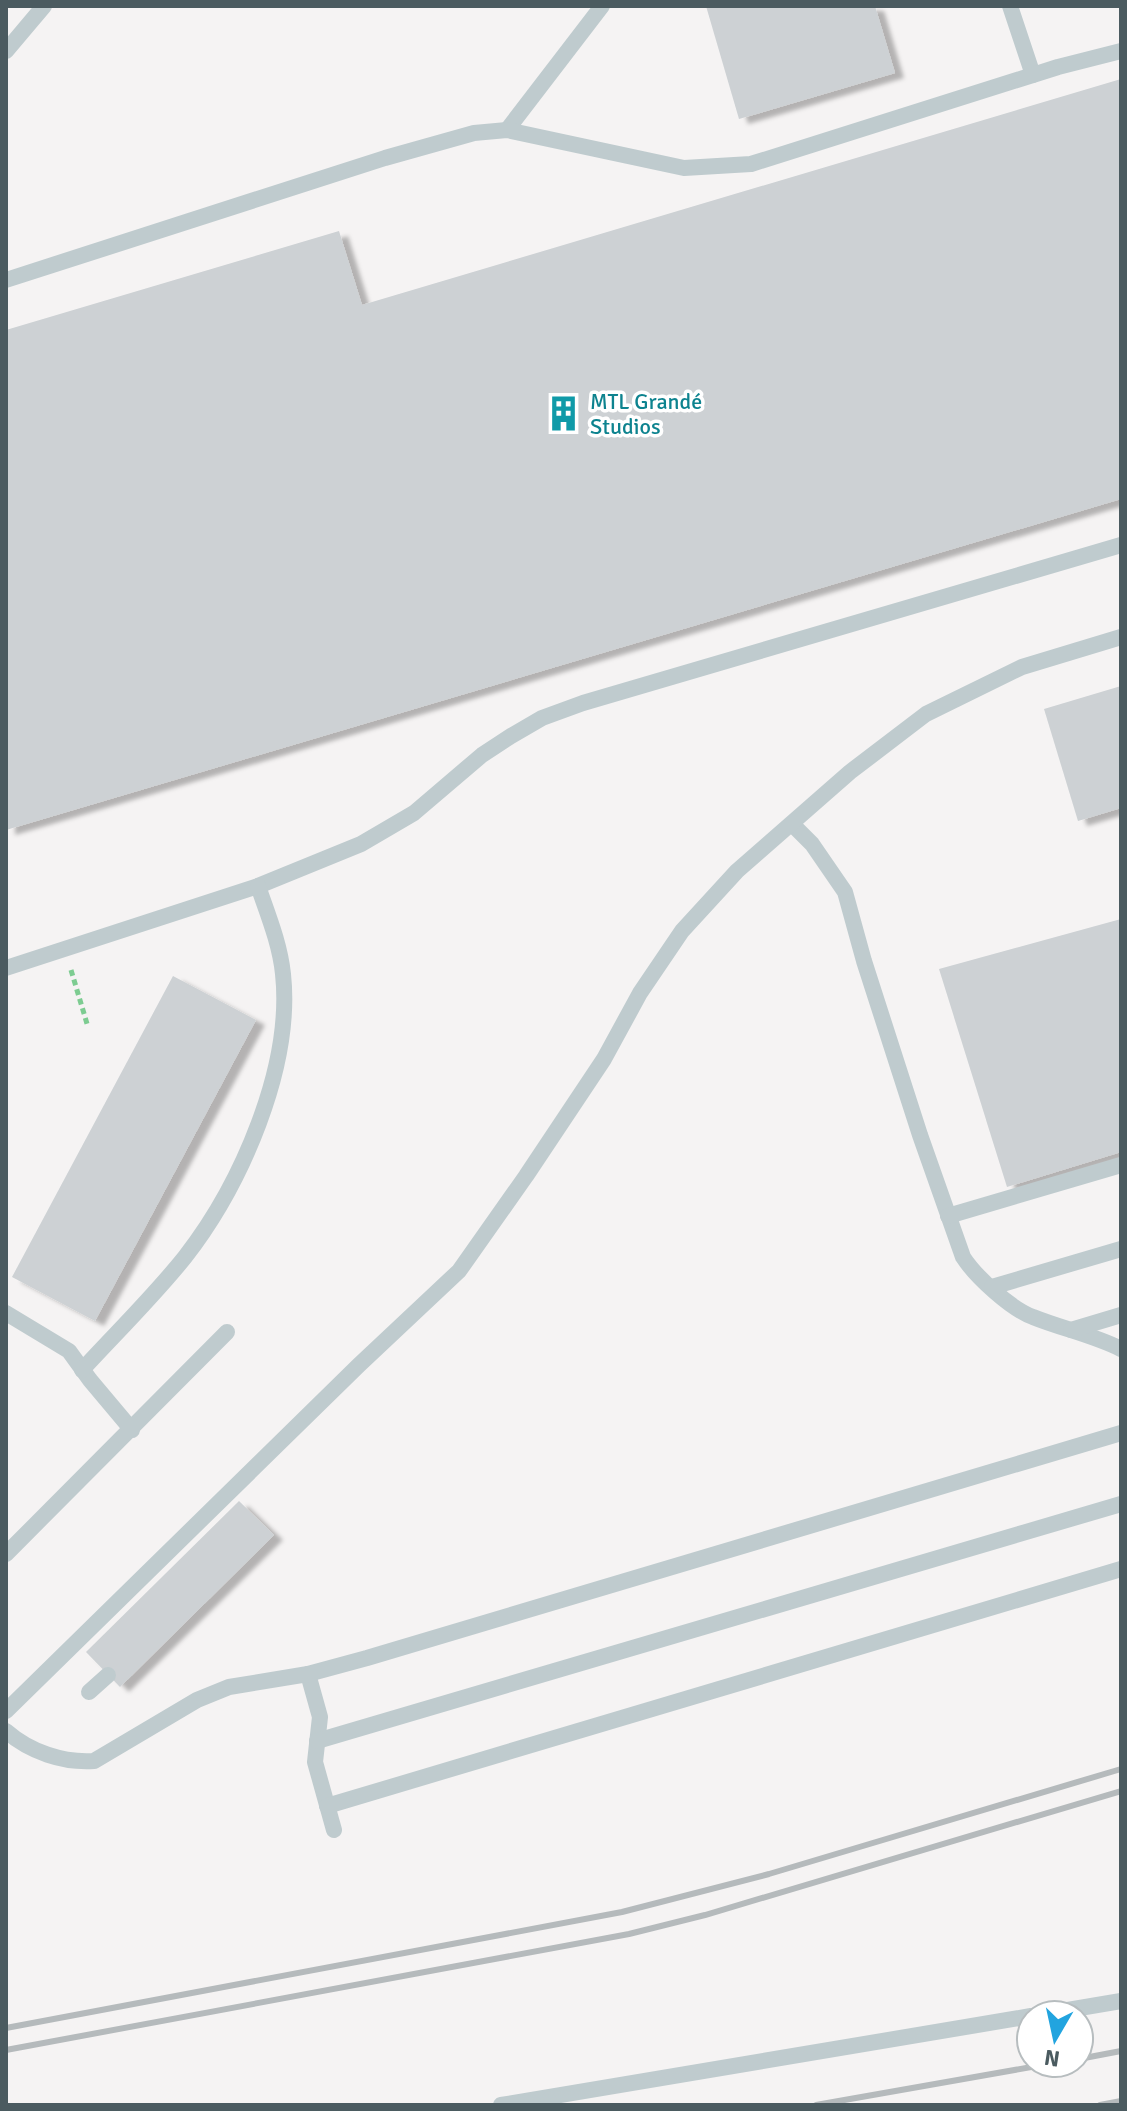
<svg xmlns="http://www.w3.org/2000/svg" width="1127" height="2111" font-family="Signika,sans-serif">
	<defs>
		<filter id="shadow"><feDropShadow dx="9" dy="5" stdDeviation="2" flood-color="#0004"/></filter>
	</defs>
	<rect width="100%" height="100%" fill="#f5f3f3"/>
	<g fill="#cdd1d4" filter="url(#shadow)">
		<path d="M 706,6 L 875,6 L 895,73 L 739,119 Z"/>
		<path d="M 1121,79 L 1121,499 L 6,830 L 6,330 L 339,231 L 362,305 Z"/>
		<path d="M 1121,686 L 1121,808 L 1078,821 L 1044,709 Z"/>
		<path d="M 1121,919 L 1121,1152 L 1007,1187 L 939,969 Z"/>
		<path d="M 173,976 L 256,1020 L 95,1321 L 12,1277 Z"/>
		<path d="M 239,1501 L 274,1535 L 120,1687 L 86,1652 Z"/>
	</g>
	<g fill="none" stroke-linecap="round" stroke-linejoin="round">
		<path stroke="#7dcc91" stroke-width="5" stroke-dasharray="6 4" stroke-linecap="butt" d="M 71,970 L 88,1027"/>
		<g stroke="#bfcbce" stroke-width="16">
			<path d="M 1010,6 L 1033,75"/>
			<path d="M 6,51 L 44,6"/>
			<path d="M 507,130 L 602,6"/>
			<path d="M 6,280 L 385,158 L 474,133 L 507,130 L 684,168 L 751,164 L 1058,67 L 1121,51"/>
			<path d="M 792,824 L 812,844 L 845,892 L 864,961 L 920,1135 L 963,1257 C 976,1277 1011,1309 1033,1317 C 1063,1329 1093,1335 1121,1349"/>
			<path d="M 6,968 L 258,886 L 361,844 L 414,813 L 482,755 L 511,736 L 542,718 L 583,703 L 1121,545"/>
			<path d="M 948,1216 L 1121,1165"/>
			<path d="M 992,1287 L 1121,1249"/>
			<path d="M 6,1313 L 69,1351 L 90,1380 L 132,1430"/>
			<path d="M 1071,1330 L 1121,1315"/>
			<path d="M 82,1370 C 116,1333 153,1297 185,1257 C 241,1185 293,1067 283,974 C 280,944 268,915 258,886"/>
			<path d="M 6,1554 L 227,1332"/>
			<path d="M 308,1674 L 320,1717 L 315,1762 L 334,1830"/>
			<path d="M 89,1692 L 108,1675"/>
			<path d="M 6,1711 L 359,1365 L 459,1271 L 526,1176 L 604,1059 L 640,993 L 682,931 L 737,871 L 850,772 L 926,714 L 1022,667 L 1121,637"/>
			<path d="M 6,1731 C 30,1752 63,1763 94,1761 L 197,1700 L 229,1687 L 308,1674 L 367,1658 L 1121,1433"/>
			<path d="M 317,1741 L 1121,1504"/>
			<path d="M 327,1806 L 1121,1569"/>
			<path d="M 1038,2015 L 1121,2001"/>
			<path d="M 501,2105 L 1031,2016"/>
		</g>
		<g stroke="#b5babc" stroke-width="6">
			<path d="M 6,2028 L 622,1912 L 769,1874 L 1121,1769"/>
			<path d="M 6,2050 L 629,1934 L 705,1915 L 1121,1791"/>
			<path d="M 1079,2059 L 1121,2051"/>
			<path d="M 816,2105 L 1054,2063"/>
			<path d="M 1100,2105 L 1121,2101"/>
		</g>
	</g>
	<defs>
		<symbol id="building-bare" viewBox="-9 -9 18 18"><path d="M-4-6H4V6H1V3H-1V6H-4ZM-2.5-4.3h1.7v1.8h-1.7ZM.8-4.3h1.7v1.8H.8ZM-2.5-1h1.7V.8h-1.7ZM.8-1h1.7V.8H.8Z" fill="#0f9aa8" stroke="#fff" stroke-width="2.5" paint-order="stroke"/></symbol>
	</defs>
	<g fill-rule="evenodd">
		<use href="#building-bare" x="538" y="388" width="51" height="51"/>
	</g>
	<g text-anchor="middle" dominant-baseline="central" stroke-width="7" stroke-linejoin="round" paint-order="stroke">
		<g font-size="22" fill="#0d838f" stroke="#fff" text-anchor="start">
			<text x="590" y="401">MTL Grandé<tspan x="590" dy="25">Studios</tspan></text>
		</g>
	</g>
	<rect width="1127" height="2111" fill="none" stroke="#4b5b60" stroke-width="16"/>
	<g transform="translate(1055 2039) rotate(189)"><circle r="38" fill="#ffffff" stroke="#b7bdbf" stroke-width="2"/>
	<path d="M0-6L14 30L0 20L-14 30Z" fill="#22a4df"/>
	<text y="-12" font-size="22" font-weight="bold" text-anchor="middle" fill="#4b5b60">N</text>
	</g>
</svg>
